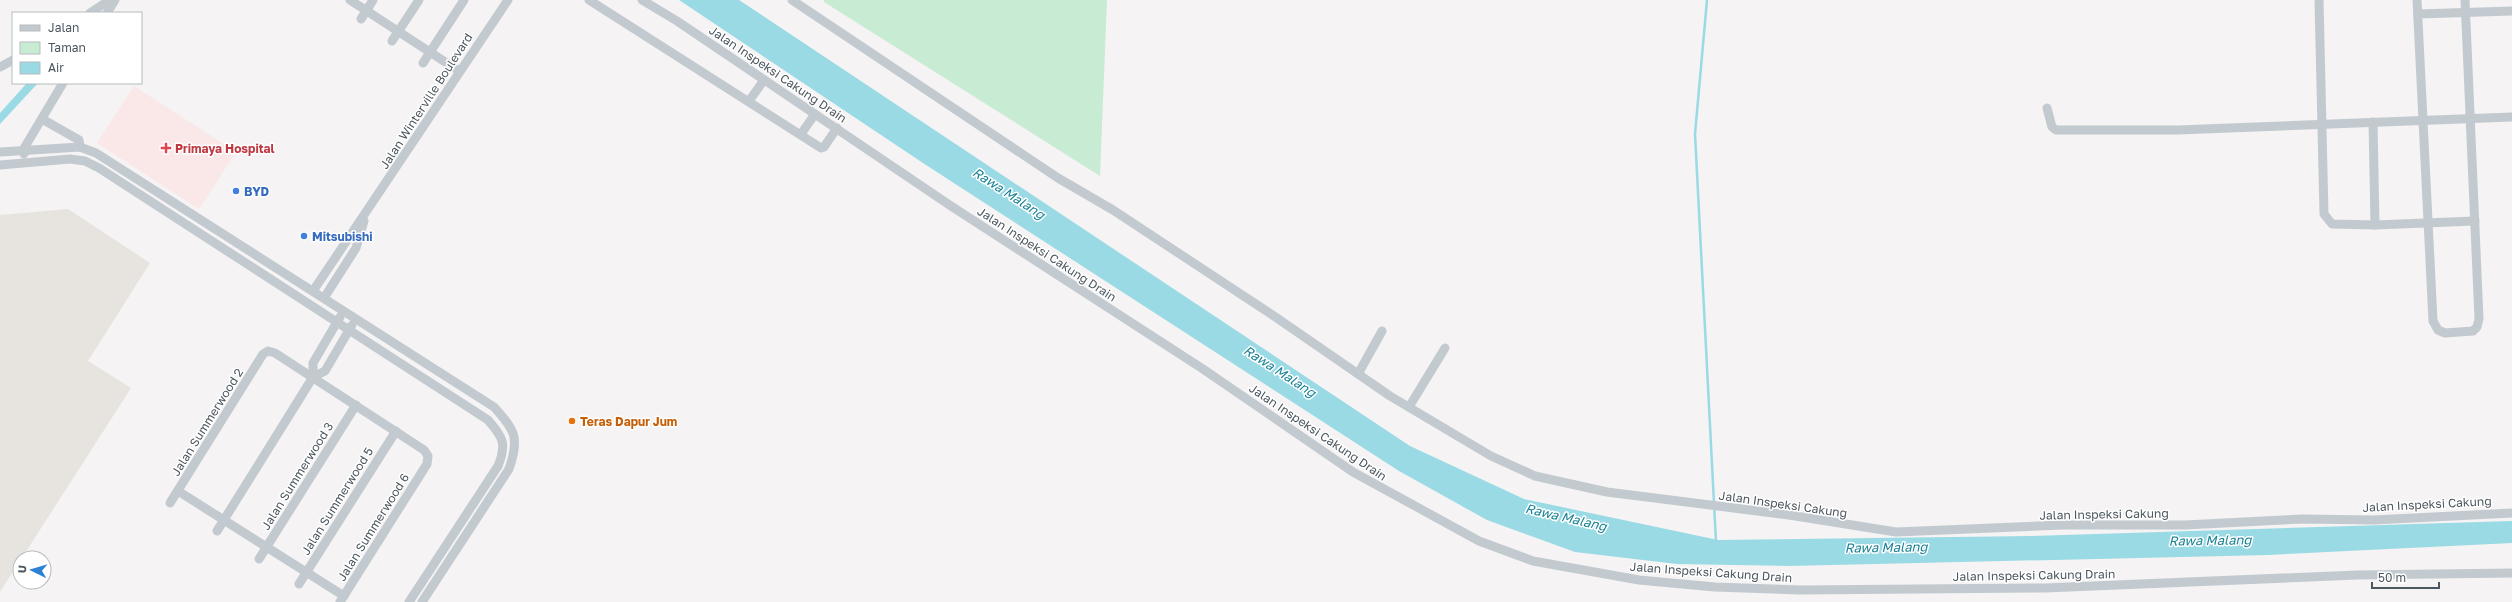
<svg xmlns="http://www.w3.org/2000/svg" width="2512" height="602" font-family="'Golos Text',sans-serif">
	<rect width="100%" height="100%" fill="#f5f3f3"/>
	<path fill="#e7e4df" d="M 68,209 L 150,263 L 88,361 L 131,388 L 0,592 L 0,215 Z"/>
	<path fill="#fae8e8" d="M 134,86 L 236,152 L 199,209 L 97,143 Z"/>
	<path fill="#c7ecd3" d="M 824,0 L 1107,0 L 1100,176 L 824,2 Z"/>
	<g fill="#99dae5">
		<path d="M 679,0 L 739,0 L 1410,446 L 1524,499 L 1718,540 L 2032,536 L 2512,521 L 2512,543 L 2268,555 L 1789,566 L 1677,564 L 1575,552 L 1487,520 L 1399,471 L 926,165 Z"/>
		<path d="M 27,83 L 38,83 L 0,124 L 0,113 Z"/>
	</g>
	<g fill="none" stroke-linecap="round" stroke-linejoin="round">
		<path stroke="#99dae5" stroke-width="2.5" d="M 1707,0 L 1695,134 L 1716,542"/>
		<g stroke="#c2cad0" stroke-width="9">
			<path d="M 350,0 L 459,71"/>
			<path d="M 589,0 L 821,148 L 824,147 L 837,128"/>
			<path d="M 642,0 L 677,21 L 951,206 L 1203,369 L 1353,472 L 1479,541 L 1533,561 L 1639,580 L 1715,587 L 1800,590 L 2045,588 L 2357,575 L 2512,573"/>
			<path d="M 792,0 L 1058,178 L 1113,210 L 1274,316 L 1390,396 L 1491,456 L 1535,476 L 1607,492 L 1789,515 L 1896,532 L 2062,525 L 2185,525 L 2302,519 L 2374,520 L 2512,513"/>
			<path d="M 2319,0 L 2324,214 L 2332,224 L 2375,225"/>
			<path d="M 2417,0 L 2433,321 L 2438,330 L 2445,333 L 2473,331 L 2477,327 L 2479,319 L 2465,0"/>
			<path d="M 90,13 L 110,0"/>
			<path d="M 107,13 L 115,0"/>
			<path d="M 2418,14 L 2512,11"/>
			<path d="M 361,19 L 373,0"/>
			<path d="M 392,41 L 419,0"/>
			<path d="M 423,63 L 464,0"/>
			<path d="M 0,67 L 13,60"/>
			<path d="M 749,101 L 764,80"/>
			<path d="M 2047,108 L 2052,127 L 2056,130 L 2178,130 L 2512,117"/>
			<path d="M 42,119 L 79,140 L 80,147"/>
			<path d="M 2373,122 L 2375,225 L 2475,221"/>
			<path d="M 801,134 L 815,114"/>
			<path d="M 0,152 L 80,147 L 96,153 L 494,407 C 515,430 520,438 509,469 L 422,602"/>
			<path d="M 24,154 L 23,150 L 63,83"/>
			<path d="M 0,165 L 70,159 L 85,161 L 99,168 L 488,420 C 503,437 507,444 498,466 L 409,602"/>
			<path d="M 313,291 L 508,0"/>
			<path d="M 324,298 L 356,248 L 364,221"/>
			<path d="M 1358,374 L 1382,331"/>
			<path d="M 313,377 L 325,371 L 352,325"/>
			<path d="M 1409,407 L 1445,348"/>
			<path d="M 178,491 L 344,596"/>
			<path d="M 170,503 L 263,354 L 268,351 L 275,353 L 424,450 L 428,456 L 427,464 L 340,602"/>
			<path d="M 217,531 L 313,377 L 313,363 L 340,317"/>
			<path d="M 259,559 L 356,405"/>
			<path d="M 299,584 L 396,431"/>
		</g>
	</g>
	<path fill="#e0444e" stroke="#fff" stroke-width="1.5" d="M164 142h4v4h4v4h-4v4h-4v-4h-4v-4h4z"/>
	<g fill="#3f7fe0" stroke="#fff" stroke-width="1.5">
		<circle cx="236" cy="191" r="4"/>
		<circle cx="304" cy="236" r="4"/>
	</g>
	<circle fill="#e8710a" stroke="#fff" stroke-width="1.5" cx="572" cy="421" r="4"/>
	<g text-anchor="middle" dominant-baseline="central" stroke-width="3" stroke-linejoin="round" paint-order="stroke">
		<g font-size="12" fill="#4c575f" stroke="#fff">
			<text transform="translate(778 74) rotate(34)">Jalan Inspeksi Cakung Drain</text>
			<text transform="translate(426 101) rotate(-57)">Jalan Winterville Boulevard</text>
			<text transform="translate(1047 254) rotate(33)">Jalan Inspeksi Cakung Drain</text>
			<text transform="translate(207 422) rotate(-58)">Jalan Summerwood 2</text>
			<text transform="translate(1318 432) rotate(34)">Jalan Inspeksi Cakung Drain</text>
			<text transform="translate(297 476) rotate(-58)">Jalan Summerwood 3</text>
			<text transform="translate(337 501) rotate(-58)">Jalan Summerwood 5</text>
			<text transform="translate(1783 504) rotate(8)">Jalan Inspeksi Cakung</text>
			<text transform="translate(2427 504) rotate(-3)">Jalan Inspeksi Cakung</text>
			<text transform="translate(2104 514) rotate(-1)">Jalan Inspeksi Cakung</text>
			<text transform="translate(373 527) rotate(-58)">Jalan Summerwood 6</text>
			<text transform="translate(1711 572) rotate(4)">Jalan Inspeksi Cakung Drain</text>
			<text transform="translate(2034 575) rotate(-1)">Jalan Inspeksi Cakung Drain</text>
		</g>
		<g font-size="12" font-weight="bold" fill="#be3a42" stroke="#fff" text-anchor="start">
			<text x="175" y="148">Primaya Hospital</text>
		</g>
		<g font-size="12" font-weight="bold" fill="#366cbe" stroke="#fff" text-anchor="start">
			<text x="244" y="191">BYD</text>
			<text x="312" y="236">Mitsubishi</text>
		</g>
		<g font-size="12" font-weight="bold" fill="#c56008" stroke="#fff" text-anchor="start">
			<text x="580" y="421">Teras Dapur Jum</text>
		</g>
		<g font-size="13" font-style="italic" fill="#1a8294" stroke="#fff">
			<text transform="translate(1009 193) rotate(33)">Rawa Malang</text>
			<text transform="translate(1280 371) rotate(33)">Rawa Malang</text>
			<text transform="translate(1566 517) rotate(13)">Rawa Malang</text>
			<text transform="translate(2210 540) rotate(-1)">Rawa Malang</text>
			<text transform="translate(1886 547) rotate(-1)">Rawa Malang</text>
		</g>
	</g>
	<rect x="12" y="12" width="130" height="72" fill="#ffffff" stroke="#b7bcbf"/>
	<rect x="20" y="25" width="20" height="6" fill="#c2cad0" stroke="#b7bcbf"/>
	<text x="48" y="32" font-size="12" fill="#4c575f">Jalan</text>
	<rect x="20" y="42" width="20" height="12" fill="#c7ecd3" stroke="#b7bcbf"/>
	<text x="48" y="52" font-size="12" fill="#4c575f">Taman</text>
	<rect x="20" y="62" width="20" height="12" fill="#99dae5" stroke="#b7bcbf"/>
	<text x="48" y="72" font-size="12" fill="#4c575f">Air</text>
	<g transform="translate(32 570) rotate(275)"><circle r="19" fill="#ffffff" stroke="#b7bcbf"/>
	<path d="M0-3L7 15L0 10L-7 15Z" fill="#2d81d4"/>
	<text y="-6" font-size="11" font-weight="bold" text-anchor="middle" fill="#4c575f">U</text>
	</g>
	<path d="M2372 582v6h67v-6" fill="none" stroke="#4c575f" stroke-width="2"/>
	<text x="2378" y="582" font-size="12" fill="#4c575f" stroke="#ffffff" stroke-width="3" paint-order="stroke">50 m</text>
</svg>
